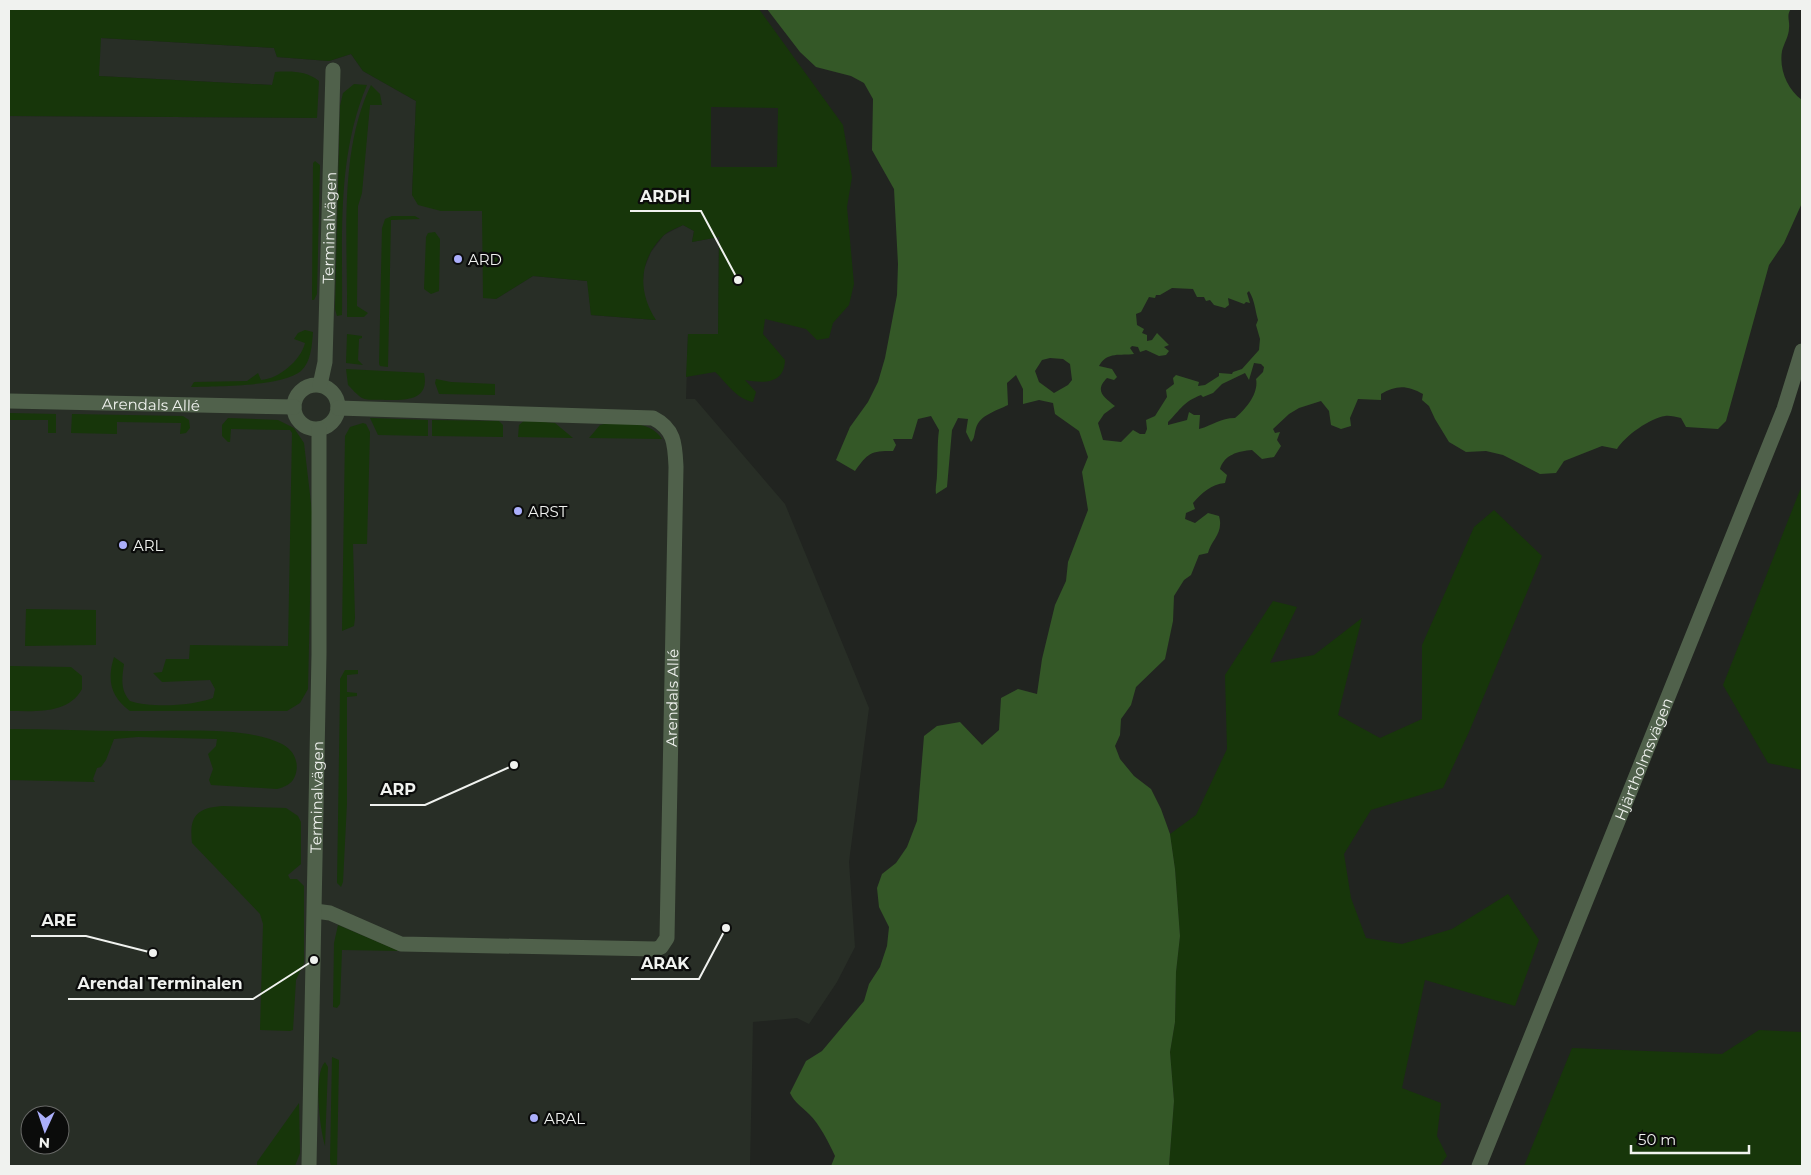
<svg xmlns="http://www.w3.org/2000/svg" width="1811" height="1175" font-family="Montserrat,sans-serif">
	<rect width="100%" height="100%" fill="#212420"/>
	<path fill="#282e26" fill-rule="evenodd" d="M 100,38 L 274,48 L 277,57 L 329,61 L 351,54 L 363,71 L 416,101 L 412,195 L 441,211 L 482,210 L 496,299 L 533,276 L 588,281 L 591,315 L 655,320 L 646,306 L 642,291 L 644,269 L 651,252 L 664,235 L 683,225 L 694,231 L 692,242 L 719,237 L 718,334 L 688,334 L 686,399 L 695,399 L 785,504 L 869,708 L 849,862 L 855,947 L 837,982 L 809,1024 L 797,1018 L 753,1022 L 750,1166 L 9,1166 L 9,116 L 317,118 L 272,85 L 98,76 ZM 30,1115 L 60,1115 L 60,1145 L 30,1145 Z"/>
	<g fill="#17360a" fill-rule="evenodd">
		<path d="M 9,9 L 759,9 L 843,125 L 852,177 L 847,207 L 854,284 L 849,305 L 833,323 L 829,338 L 817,340 L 806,329 L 765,319 L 763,334 L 785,360 C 784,385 763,383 745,380 L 756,392 L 753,402 C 736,399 727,383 715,372 L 686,377 L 688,334 L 718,334 L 719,237 L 692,242 L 694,231 L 683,225 C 677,228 668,231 663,236 C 638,261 638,292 656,320 L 591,315 L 587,281 L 533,276 L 496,299 L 483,298 L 482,211 L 441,211 L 418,205 L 412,195 L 416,101 L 363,71 L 351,54 L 329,61 L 277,57 L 274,48 L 101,38 L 99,76 L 272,85 L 275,72 C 292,71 306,71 319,81 L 317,118 L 9,116 ZM 711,107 L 778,108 L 777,167 L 711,167 Z"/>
		<path d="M 354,84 L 367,85 C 336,158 343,238 342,315 L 337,316 L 335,309 L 340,106 L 343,93 Z"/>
		<path d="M 371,85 L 380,94 L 382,105 L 370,105 L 362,193 L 358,206 L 357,306 L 368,313 L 364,317 L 347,317 C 348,243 338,153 371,85 Z"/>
		<path d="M 315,161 L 320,165 L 317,294 L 314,300 L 312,300 L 313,163 Z"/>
		<path d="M 392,216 L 415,216 L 420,219 L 391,220 L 388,367 L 380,366 L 379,364 L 382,228 L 385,219 Z"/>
		<path d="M 435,232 L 440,239 L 439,291 L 431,294 L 424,289 L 426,237 L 428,233 Z"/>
		<path d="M 305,330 L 313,332 C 312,345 311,362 301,371 C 282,387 216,386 191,387 L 194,382 L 247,381 L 258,373 L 261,380 C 279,379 301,360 305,343 L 294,339 L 298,333 Z"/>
		<path d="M 347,334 L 362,336 L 362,338 L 359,339 L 358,360 L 363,365 L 346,363 Z"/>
		<path d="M 346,369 L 424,373 C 430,401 406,400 386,400 C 378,399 369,401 362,398 C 357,395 352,389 348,385 Z"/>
		<path d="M 436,379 L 451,382 L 495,384 L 495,395 L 439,394 L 435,383 Z"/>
		<path d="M 9,413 L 56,414 L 56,433 L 48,433 L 48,420 L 9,420 Z"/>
		<path d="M 72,414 L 183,416 L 189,420 L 190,428 L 186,433 L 180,434 L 181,423 L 117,422 L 117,434 L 71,433 Z"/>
		<path d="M 228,418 L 278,420 L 294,428 L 304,443 L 312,512 L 308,689 L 300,703 L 287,711 L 130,711 C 110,697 107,679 114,657 L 124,664 C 122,678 120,690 130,701 C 151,708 192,706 213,698 L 215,689 L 210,680 L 162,682 L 153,673 L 162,672 L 166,659 L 189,659 L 190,645 L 288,646 L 292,433 L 290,430 L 231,429 L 230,442 L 228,442 L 222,436 L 222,425 Z"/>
		<path d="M 370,418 L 428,420 L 428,436 L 378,435 Z"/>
		<path d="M 432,420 L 499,421 L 503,425 L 503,437 L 432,436 Z"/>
		<path d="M 525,420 L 555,423 L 573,438 L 518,437 L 519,425 Z"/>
		<path d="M 363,423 L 366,424 L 370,432 L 367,544 L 353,544 L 355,618 L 354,626 L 342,631 L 345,436 L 350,427 Z"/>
		<path d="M 609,423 C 628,424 651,421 662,439 L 589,438 L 600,425 Z"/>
		<path d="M 1802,485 L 1802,770 L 1768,763 L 1723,685 Z"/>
		<path d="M 1494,510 L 1542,556 L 1469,732 L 1443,788 L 1371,810 L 1344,854 L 1351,898 L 1366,938 L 1402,944 L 1452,929 L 1508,894 L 1539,940 L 1515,1006 L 1425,980 L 1402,1088 L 1441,1103 L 1437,1136 L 1447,1156 L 1440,1166 L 1169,1166 L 1174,1101 L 1170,1052 L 1175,1022 L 1176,972 L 1180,936 L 1175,869 L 1170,834 L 1196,815 L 1227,749 L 1225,675 L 1273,601 L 1297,607 L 1270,663 L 1314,655 L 1362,618 L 1338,715 L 1380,738 L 1422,719 L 1422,645 L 1474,527 Z"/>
		<path d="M 26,609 L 96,610 L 96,645 L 25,646 Z"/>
		<path d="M 9,666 L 71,667 L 82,676 L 82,689 C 68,715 34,711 9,711 Z"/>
		<path d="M 345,670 L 358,670 L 358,674 L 347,675 L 347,692 L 357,693 L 357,696 L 347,697 L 347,803 L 343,882 L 341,887 L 337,883 L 340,692 L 340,679 Z"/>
		<path d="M 9,729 C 49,729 90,731 131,731 C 173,732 245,725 282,744 C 294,750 300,763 295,776 C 292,784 285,787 277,789 L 211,785 L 209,780 L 213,769 L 208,754 L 216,746 L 217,739 L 138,737 L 114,739 L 106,760 L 101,767 L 97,768 L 93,779 L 95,782 L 9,780 Z"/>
		<path d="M 222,806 L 286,808 L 298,816 L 301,822 L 301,864 L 288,875 L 290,879 L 297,879 L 304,886 L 304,963 L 296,980 L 293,1030 L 290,1031 L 260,1030 L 263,924 L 260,914 L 192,843 C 189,817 196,808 222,806 Z"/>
		<path d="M 338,925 L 399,951 L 342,950 L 340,1004 L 337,1008 L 333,1007 L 334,943 Z"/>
		<path d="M 1759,1030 L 1802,1032 L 1802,1166 L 1524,1166 L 1572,1048 L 1722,1054 Z"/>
		<path d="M 332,1057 L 339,1060 L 337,1166 L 331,1166 L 330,1162 Z"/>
		<path d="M 325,1062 L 328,1067 L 325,1146 C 320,1130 313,1074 325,1062 Z"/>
		<path d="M 299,1103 L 300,1153 L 295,1166 L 257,1166 L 257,1162 Z"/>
	</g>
	<path fill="#345827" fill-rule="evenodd" d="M 767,9 L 1791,9 C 1786,15 1790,21 1789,28 C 1789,36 1784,43 1782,51 C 1779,69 1787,89 1802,100 L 1802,203 L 1784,243 L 1769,265 L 1726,421 L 1718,429 L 1686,427 L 1681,418 C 1676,417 1669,415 1665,416 C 1650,418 1625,436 1617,449 L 1602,446 L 1564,461 L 1556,473 L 1540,474 L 1503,455 L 1486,451 L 1466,452 L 1449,442 L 1435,419 L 1429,406 L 1422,400 L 1423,394 C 1407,385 1396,385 1381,394 L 1381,400 L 1358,399 L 1350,418 L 1351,426 L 1341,429 L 1331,425 L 1329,411 L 1321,401 L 1299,408 L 1289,414 L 1273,429 L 1275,433 L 1280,432 L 1277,440 L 1281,446 L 1274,457 L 1262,459 L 1252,450 C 1238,451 1224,455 1220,469 L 1227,475 L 1225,483 C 1211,484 1202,493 1193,503 L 1195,509 L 1186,513 L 1185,519 L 1195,523 L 1208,513 L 1219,516 C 1224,533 1211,540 1208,553 L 1199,555 L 1191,575 L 1184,580 L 1174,596 L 1173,621 L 1165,659 L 1136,687 L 1131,705 L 1121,719 L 1120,735 L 1115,746 L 1120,759 L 1134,776 L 1151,789 L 1161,809 L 1170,834 L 1175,869 L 1180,936 L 1176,972 L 1175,1022 L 1170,1052 L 1174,1101 L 1169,1166 L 831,1166 L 835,1156 C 828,1141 820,1125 809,1114 C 801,1106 795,1103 790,1093 L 806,1061 L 822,1051 L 864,1001 L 869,984 L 880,967 L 887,946 L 889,927 L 879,907 L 877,888 L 882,874 L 896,863 L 907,847 L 917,821 L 924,736 L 937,726 L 960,722 L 982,745 L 999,730 L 1001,698 L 1018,689 L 1037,694 L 1042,659 L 1055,605 L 1066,581 L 1068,562 L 1088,510 L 1082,472 L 1088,457 L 1079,431 L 1055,414 L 1053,403 L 1039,400 L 1023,404 L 1023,389 L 1016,375 L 1007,383 L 1008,405 C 996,411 980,415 976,428 C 974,434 975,438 971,442 L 966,432 L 968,419 L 958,418 L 952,430 L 947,487 L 936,494 C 935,487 937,482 937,474 C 938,459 937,445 939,430 L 931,416 L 918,419 L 912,439 L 893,439 L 896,445 L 893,451 C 870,451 868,453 855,471 L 836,460 L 850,427 L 868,402 L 878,382 L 885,358 L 897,295 L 898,264 L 894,189 L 872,150 L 873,99 L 864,83 L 851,76 L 816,67 L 800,52 ZM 1172,288 L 1193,289 L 1197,297 L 1204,297 L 1206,301 L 1210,300 L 1214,305 L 1225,308 L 1229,305 L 1228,298 L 1244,304 L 1246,302 L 1250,303 L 1247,293 L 1249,291 C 1255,301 1255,310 1258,320 L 1256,325 L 1260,339 L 1259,350 L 1242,369 L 1233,372 L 1232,374 L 1219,373 L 1219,376 L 1205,385 L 1198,386 L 1199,382 L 1176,375 L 1173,378 L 1174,384 L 1166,390 L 1167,397 L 1155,416 L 1146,420 L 1147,429 L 1145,434 L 1140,434 L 1133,430 L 1121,442 L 1103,440 L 1098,423 L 1104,414 L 1115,406 C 1104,397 1094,391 1107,378 L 1114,380 L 1117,377 L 1112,369 L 1099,366 C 1107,351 1121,356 1134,354 L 1130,348 L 1132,346 L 1138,347 L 1140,352 L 1146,350 L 1159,356 L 1166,355 L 1169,351 L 1164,347 L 1169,345 L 1157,333 L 1152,340 L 1147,341 L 1147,335 L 1142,333 L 1144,329 L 1137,325 L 1136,314 L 1141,312 L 1149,297 L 1155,298 L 1156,295 L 1160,295 ZM 1050,358 L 1063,359 L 1070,364 L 1072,380 L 1068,385 L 1054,393 L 1039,382 L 1035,371 L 1042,360 ZM 1254,363 L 1261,364 L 1264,367 L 1263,372 L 1256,379 C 1259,393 1246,409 1235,418 C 1220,418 1214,425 1199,429 L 1200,415 L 1194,415 L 1189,412 L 1187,420 L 1168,425 L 1168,422 C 1181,409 1183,402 1201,395 L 1203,397 L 1213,393 L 1222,384 L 1245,373 L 1249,380 Z"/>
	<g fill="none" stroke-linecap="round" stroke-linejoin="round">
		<g stroke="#50614b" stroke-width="15">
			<circle cx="316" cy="407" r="22"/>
			<path id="s1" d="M 320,385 L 325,362 L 333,70"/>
			<path id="s2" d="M 9,401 L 294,407"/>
			<path id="s3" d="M 315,911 L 330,913 L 401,944 L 656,949 L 661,947 L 667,938 L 676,467 C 675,445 675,429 653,418 L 338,408"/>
			<path id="s4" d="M 309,1166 L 319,654 L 319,429"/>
			<path id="s5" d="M 1479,1166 L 1784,409 L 1802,351"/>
		</g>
	</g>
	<g fill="#abaffb" stroke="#0b0c0b" stroke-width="2">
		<circle cx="458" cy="259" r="5"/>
		<circle cx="518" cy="511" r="5"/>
		<circle cx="123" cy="545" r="5"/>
		<circle cx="534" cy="1118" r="5"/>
	</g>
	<g text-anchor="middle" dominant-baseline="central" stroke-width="4.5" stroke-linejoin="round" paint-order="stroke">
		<g font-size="15" fill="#f0f2ef" stroke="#0b0c0b">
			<text stroke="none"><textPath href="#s1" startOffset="158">Terminalvägen</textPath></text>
			<text stroke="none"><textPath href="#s2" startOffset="142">Arendals Allé</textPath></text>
			<text stroke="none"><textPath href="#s3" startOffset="604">Arendals Allé</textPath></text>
			<text stroke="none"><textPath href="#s5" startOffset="439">Hjärtholmsvägen</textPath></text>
			<text stroke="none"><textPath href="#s4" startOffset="369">Terminalvägen</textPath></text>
		</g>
		<g font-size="15" fill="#f0f2ef" stroke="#0b0c0b" text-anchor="start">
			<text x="468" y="259">ARD</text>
			<text x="528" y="511">ARST</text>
			<text x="133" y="545">ARL</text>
			<text x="544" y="1118">ARAL</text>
		</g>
	</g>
	<path fill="none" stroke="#f0f2ef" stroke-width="2" d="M738 280L701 211H630M514 765L425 805H370M153 953L86 936H31M726 928L699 979H631M314 960L253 999H68"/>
	<g fill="#f0f2ef" stroke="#0b0c0b" stroke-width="2">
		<circle cx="738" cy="280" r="5"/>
		<circle cx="514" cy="765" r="5"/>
		<circle cx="153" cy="953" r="5"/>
		<circle cx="726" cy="928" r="5"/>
		<circle cx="314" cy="960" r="5"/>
	</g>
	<g font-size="16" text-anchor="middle" font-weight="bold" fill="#f0f2ef" stroke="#0b0c0b" stroke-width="4.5" stroke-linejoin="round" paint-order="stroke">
		<text x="665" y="202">ARDH</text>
		<text x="398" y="795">ARP</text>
		<text x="59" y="926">ARE</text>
		<text x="665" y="969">ARAK</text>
		<text x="160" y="989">Arendal Terminalen</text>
	</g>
	<rect width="1811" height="1175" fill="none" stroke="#f0f2ef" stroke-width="20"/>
	<g transform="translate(45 1130) rotate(183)"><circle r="24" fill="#0b0c0b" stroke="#676866"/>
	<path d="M0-4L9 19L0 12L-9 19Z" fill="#abaffb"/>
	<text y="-8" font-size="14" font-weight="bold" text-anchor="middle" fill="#f0f2ef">N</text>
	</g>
	<path d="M1631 1145v8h118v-8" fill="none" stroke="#f0f2ef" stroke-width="2.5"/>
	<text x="1638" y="1145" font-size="15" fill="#f0f2ef" stroke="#0b0c0b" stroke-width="4" paint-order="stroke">50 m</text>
</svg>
